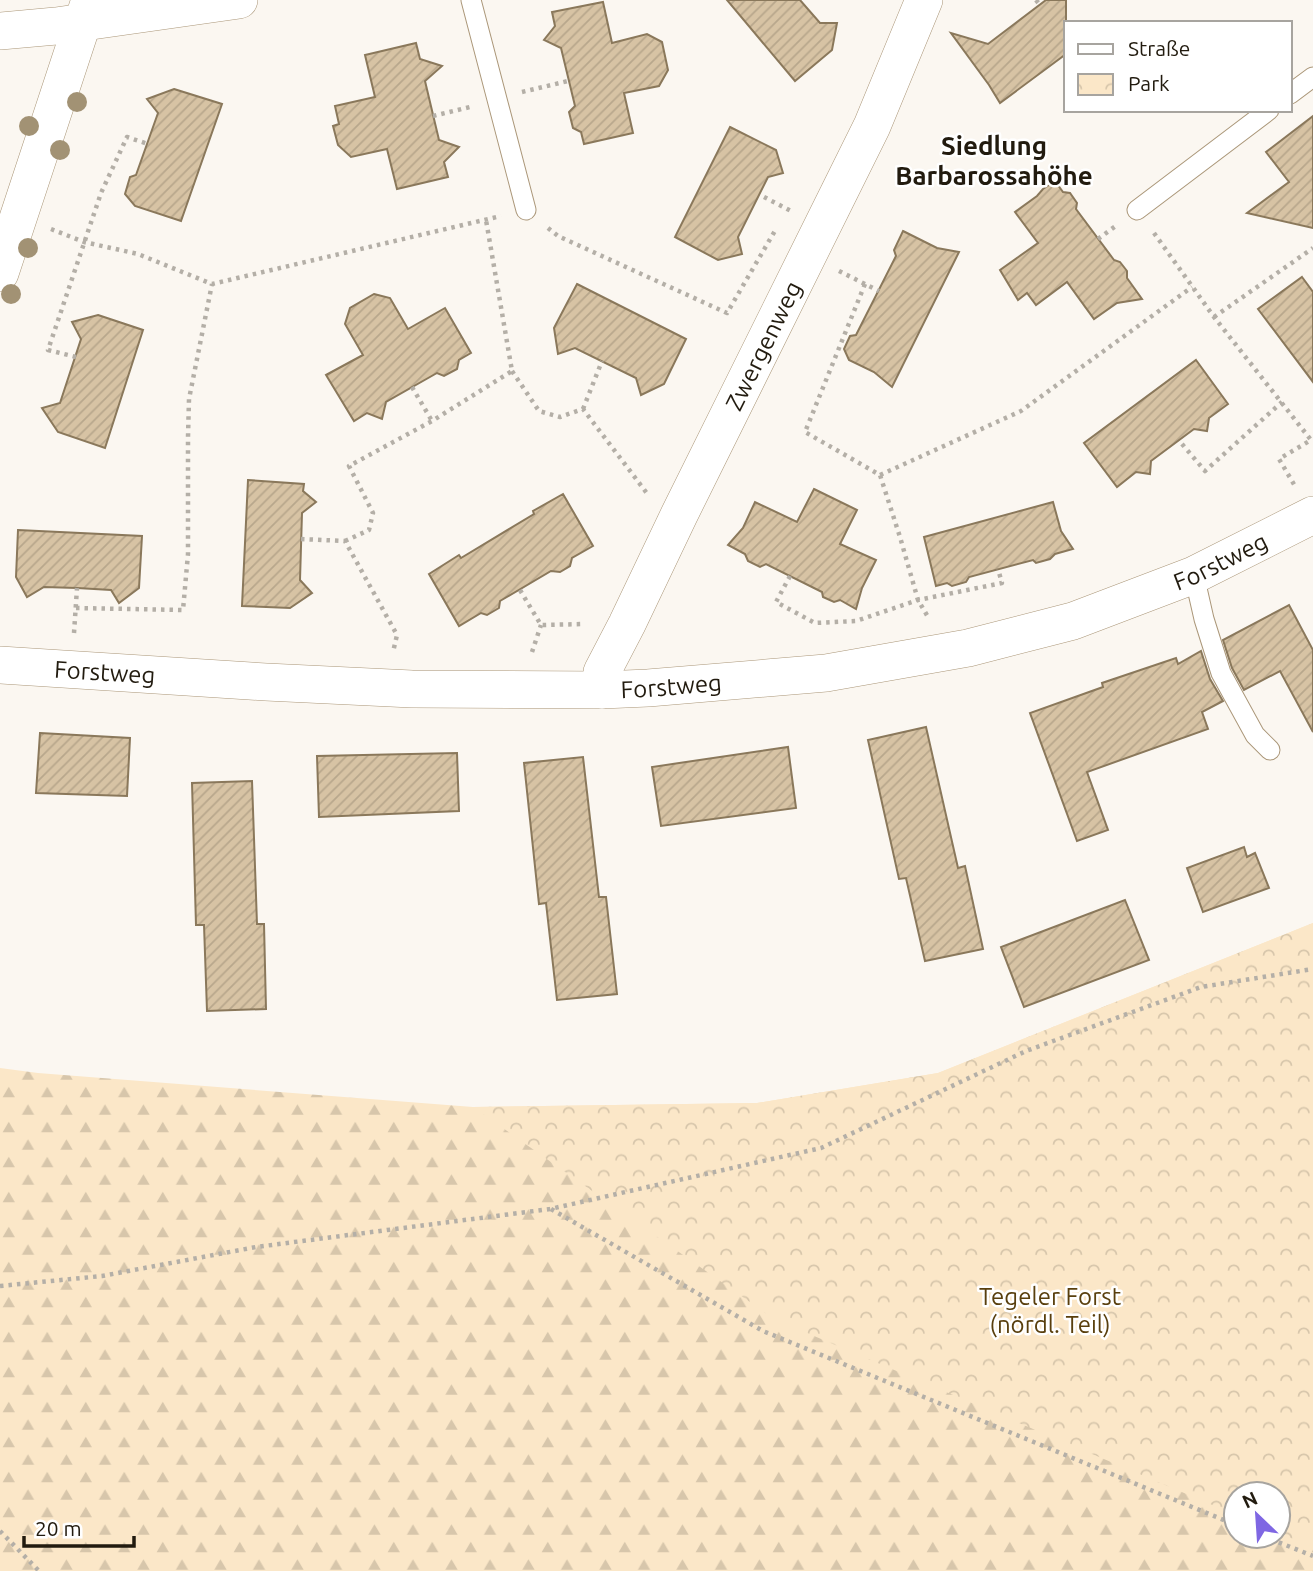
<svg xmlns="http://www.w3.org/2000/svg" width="1313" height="1571" font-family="Ubuntu,sans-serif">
	<defs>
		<pattern id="forest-firs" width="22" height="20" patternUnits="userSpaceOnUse" patternTransform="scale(1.75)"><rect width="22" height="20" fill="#fbe7c8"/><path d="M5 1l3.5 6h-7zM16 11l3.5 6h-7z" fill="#d7c6ab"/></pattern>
		<pattern id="park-crowns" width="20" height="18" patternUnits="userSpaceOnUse" patternTransform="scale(1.75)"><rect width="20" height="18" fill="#fbe7c8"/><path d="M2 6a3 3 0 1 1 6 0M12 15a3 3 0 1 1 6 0" fill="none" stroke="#d7c6ab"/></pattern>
		<pattern id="building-hatch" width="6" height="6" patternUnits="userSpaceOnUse" patternTransform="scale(1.75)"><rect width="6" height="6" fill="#d7c3a4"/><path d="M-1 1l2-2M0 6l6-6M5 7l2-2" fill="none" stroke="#b8a78c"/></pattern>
	</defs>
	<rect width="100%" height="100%" fill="#fbf7f1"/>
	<path fill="url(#forest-firs)" fill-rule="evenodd" d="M 1313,923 L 1313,1571 L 0,1571 L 0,1068 L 38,1073 L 473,1107 L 757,1103 L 938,1073 ZM 1236,1494 L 1278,1494 L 1278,1536 L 1236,1536 Z"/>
	<path fill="url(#park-crowns)" d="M 1313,923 L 1313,1547 L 1278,1533 L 1278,1494 L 1236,1494 L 1236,1515 L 774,1319 L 473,1107 L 757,1103 L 938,1073 Z"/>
	<g fill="url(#building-hatch)" stroke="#8a785b" stroke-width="2">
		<path d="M 727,0 L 800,0 L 820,23 L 837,23 L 832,50 L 795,81 Z"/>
		<path d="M 1046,0 L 1066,0 L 1066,54 L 1000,103 L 989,85 L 951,33 L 988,44 Z"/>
		<path d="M 603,2 L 612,43 L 647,34 L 662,42 L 668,70 L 659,86 L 624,93 L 633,133 L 584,144 L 581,132 L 573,128 L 569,112 L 575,106 L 561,48 L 544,40 L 555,26 L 552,12 Z"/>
		<path d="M 416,43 L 420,59 L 442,66 L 425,81 L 439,140 L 459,147 L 444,162 L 448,177 L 397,189 L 387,149 L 351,157 L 338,145 L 333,126 L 339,124 L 335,106 L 375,97 L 365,55 Z"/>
		<path d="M 174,89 L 222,104 L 181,221 L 135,206 L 125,194 L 130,177 L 136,175 L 158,113 L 147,99 Z"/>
		<path d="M 1313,116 L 1313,228 L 1247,213 L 1289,182 L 1266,152 Z"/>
		<path d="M 730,127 L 776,150 L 783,173 L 768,177 L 738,237 L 742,254 L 718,260 L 675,237 Z"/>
		<path d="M 1055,181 L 1063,192 L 1070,193 L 1077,203 L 1076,209 L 1114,260 L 1120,262 L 1127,271 L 1127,278 L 1142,299 L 1117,303 L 1094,319 L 1067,282 L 1036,305 L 1027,293 L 1018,300 L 1000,270 L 1038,243 L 1015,212 L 1037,196 L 1043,189 Z"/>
		<path d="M 903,231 L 937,248 L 959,252 L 892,387 L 874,372 L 849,360 L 844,349 L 850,336 L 856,335 L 896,256 L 894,250 Z"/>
		<path d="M 1302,277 L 1313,292 L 1313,382 L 1258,309 Z"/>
		<path d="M 577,284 L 686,339 L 664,384 L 641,395 L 636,378 L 575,348 L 558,354 L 554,328 Z"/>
		<path d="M 374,294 L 390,298 L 408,329 L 445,308 L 471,353 L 459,360 L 457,369 L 444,376 L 437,373 L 386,402 L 382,419 L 367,413 L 354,421 L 326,375 L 363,355 L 345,324 L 350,308 Z"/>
		<path d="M 98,315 L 143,330 L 105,448 L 58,432 L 42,408 L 60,403 L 81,339 L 72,322 Z"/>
		<path d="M 1196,360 L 1228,404 L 1209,418 L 1207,431 L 1194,429 L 1151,461 L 1150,474 L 1136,472 L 1117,487 L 1084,443 Z"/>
		<path d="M 248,480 L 304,484 L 303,491 L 316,502 L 302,513 L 300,580 L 312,593 L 290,608 L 242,606 Z"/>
		<path d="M 814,489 L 857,510 L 840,544 L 876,560 L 862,588 L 856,609 L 840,600 L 834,602 L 823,597 L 822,592 L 766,564 L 760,567 L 748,561 L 745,554 L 728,545 L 743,528 L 755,502 L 797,522 Z"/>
		<path d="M 563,494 L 593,546 L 572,558 L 570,566 L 560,572 L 551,571 L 500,601 L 499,608 L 487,615 L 481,613 L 459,626 L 429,574 L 459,555 L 461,558 L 534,514 L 533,511 Z"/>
		<path d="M 1053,502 L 1061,531 L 1073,549 L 1055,554 L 1050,559 L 1036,563 L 1033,560 L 969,577 L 966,582 L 952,586 L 947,583 L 936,586 L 924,537 Z"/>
		<path d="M 18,530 L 142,536 L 139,588 L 119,603 L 111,590 L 77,588 L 44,587 L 27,597 L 16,577 Z"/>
		<path d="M 1289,605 L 1313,650 L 1313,732 L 1280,671 L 1244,690 L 1232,668 L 1223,640 Z"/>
		<path d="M 1201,651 L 1210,679 L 1223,701 L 1202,712 L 1208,729 L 1087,772 L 1108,830 L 1077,841 L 1030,713 L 1103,687 L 1102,683 L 1176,658 L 1178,664 Z"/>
		<path d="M 926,727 L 958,868 L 965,866 L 983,949 L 925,961 L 906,878 L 899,879 L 868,740 Z"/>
		<path d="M 40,733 L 130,738 L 127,796 L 36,793 Z"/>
		<path d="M 788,747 L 796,808 L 661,826 L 652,767 Z"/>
		<path d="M 457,753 L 459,811 L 319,817 L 317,756 Z"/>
		<path d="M 583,757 L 599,897 L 606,897 L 617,994 L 557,1000 L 546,903 L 539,904 L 524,763 Z"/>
		<path d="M 252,781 L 257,924 L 264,924 L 266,1009 L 207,1011 L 204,925 L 196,925 L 192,783 Z"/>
		<path d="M 1244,847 L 1247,857 L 1255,853 L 1269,888 L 1203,912 L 1187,868 Z"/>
		<path d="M 1125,900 L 1149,960 L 1024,1007 L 1001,947 Z"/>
	</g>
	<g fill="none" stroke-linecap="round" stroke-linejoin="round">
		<defs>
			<g id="service">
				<path d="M 471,0 L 526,210"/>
				<path d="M 1290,94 L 1313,77"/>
				<path d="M 1137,210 L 1269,110"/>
				<path d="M 1194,575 L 1204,619 L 1221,673 L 1255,735 L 1270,750"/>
			</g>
			<g id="minor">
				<path d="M 0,31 L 56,26 L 239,0"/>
				<path d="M 0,273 L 90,0"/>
				<path id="s1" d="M 0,665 L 266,682 L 412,689 L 602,690 L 648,688 L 826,673 L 968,648 L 1073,621 L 1194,575 L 1313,515"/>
				<path id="s2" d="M 602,690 L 602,672 L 627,624 L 679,515 L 872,126 L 924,0"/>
			</g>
		</defs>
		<use href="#service" stroke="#ab9779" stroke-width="21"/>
		<use href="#minor" stroke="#ab9779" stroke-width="38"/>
		<g stroke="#b4afa7" stroke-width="4.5" stroke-dasharray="3.5 5" stroke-linecap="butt">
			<path d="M 1036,0 L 1040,5"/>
			<path d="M 522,92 L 568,81"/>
			<path d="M 433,116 L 470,107"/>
			<path d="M 764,197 L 791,211"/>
			<path d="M 548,228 L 558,236 L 727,313 L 776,229"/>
			<path d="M 51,229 L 84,242 L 138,254 L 212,284 L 501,216"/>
			<path d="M 1154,233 L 1214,317 L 1311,440 L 1279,459 L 1295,486"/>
			<path d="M 1098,239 L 1117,225"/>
			<path d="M 839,271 L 879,291"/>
			<path d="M 865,284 L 805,432 L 880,475 L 900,537 L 918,600 L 928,617"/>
			<path d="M 1214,317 L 1313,248"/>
			<path d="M 76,357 L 48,350 L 101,193 L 127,137 L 148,144"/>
			<path d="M 512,371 L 539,411 L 560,417 L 583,409 L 649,496"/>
			<path d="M 412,387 L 432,421"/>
			<path d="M 583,409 L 602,361"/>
			<path d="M 1182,444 L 1205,471 L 1282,402"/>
			<path d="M 880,475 L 1021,411 L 1192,287"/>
			<path d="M 301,539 L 345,541 L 397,635 L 393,652"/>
			<path d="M 345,541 L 369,530 L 373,513 L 349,466 L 432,421 L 512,371 L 486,220"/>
			<path d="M 790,576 L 776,602 L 815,623 L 856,621 L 918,600 L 1002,583 L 998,569"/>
			<path d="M 520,590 L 541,625 L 585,624"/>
			<path d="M 76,608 L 183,610 L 188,554 L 188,437 L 189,399 L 212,284"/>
			<path d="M 74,633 L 77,588"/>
			<path d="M 532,652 L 541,625"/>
			<path d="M 551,1209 L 763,1331 L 1236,1525"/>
			<path d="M 0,1286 L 102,1276 L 256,1247 L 550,1209 L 821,1148 L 1026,1051 L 1201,987 L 1313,969"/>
			<path d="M 0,1531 L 39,1571"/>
			<path d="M 1263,1536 L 1313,1556"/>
		</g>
		<use href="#service" stroke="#fff" stroke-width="19"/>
		<use href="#minor" stroke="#fff" stroke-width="37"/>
	</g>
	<g fill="#a29274">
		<circle cx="77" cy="102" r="10"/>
		<circle cx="29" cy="126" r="10"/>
		<circle cx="60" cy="150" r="10"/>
		<circle cx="28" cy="248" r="10"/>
		<circle cx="11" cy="294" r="10"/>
	</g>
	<g text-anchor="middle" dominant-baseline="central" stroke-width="5" stroke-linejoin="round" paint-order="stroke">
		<g font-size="24" fill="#221b0f" stroke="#fff">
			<text stroke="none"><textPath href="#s2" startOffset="382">Zwergenweg</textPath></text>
			<text stroke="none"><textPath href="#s1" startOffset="1239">Forstweg</textPath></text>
			<text stroke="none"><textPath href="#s1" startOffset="105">Forstweg</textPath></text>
			<text stroke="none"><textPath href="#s1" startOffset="672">Forstweg</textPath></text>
		</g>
		<g font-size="24" fill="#593f0d" stroke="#fff">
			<text x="1050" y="1296">Tegeler Forst<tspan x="1050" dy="28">(nördl. Teil)</tspan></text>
		</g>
		<g font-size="26" font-weight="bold" fill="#221b0f" stroke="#fff">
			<text x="994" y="145">Siedlung<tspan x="994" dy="30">Barbarossahöhe</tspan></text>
		</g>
	</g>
	<rect x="1064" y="21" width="228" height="91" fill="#ffffff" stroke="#a7a49f" stroke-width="2"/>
	<rect x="1078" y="44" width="35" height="10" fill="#ffffff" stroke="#a7a49f" stroke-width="2"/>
	<text x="1128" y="56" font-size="21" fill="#221b0f">Straße</text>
	<rect x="1078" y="74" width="35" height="21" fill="url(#park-crowns)" stroke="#a7a49f" stroke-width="2"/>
	<text x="1128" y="91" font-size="21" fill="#221b0f">Park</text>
	<g transform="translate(1257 1515) rotate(335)"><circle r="33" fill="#ffffff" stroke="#a7a49f" stroke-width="2"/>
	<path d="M0-5L12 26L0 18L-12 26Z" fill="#7f67e3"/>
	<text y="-10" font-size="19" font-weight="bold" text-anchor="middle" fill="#221b0f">N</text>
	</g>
	<path d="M24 1536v10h110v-10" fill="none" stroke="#221b0f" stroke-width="3.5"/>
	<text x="35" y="1536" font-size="21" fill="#221b0f" stroke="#ffffff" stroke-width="5" paint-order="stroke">20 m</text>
</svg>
